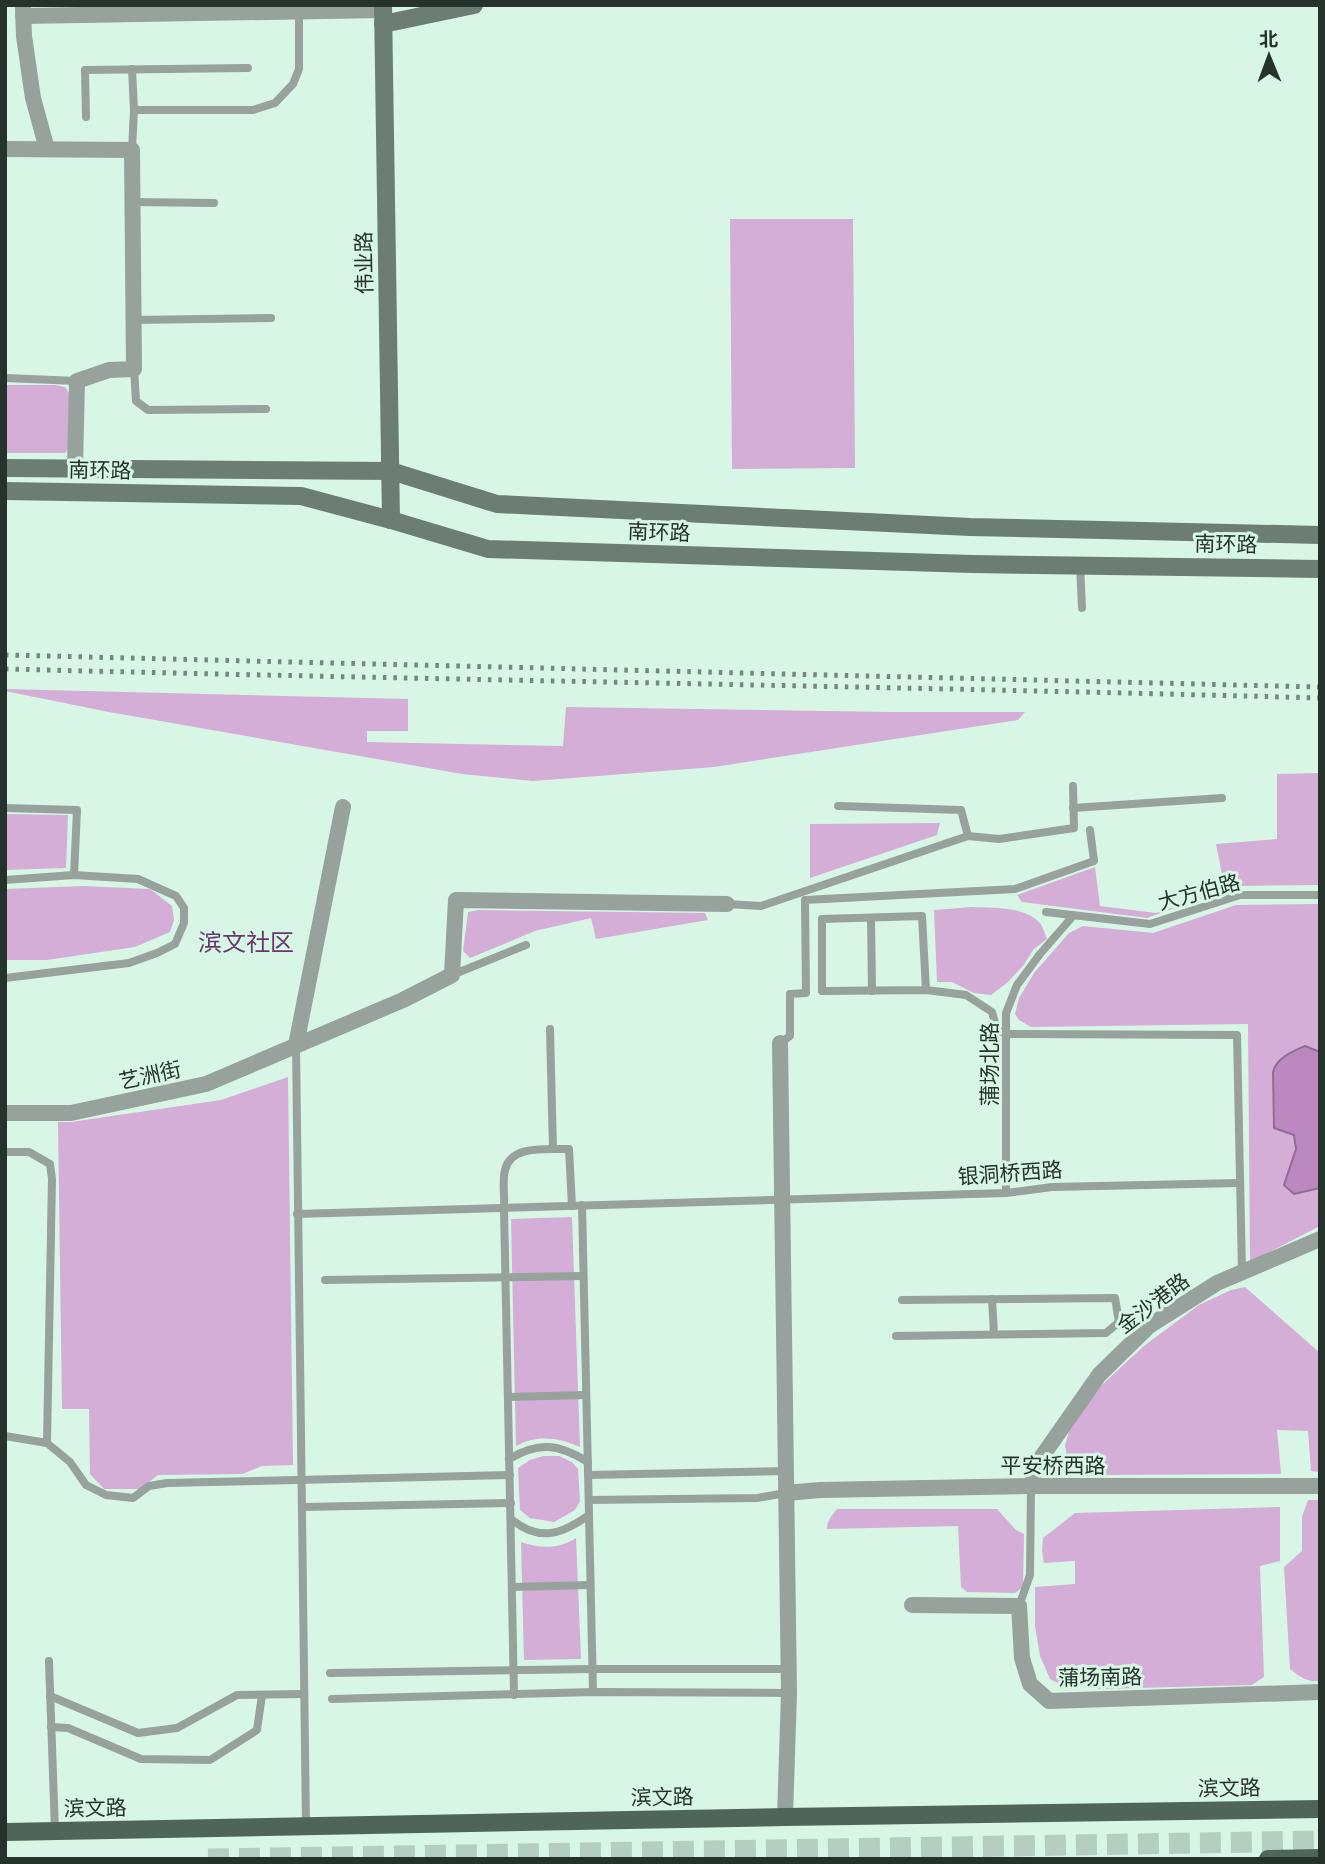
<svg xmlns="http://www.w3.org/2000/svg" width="1325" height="1864" font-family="Cabin,'Noto Sans SC',sans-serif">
	<rect width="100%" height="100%" fill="#d8f6e5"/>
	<g fill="#d4aed6">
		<path d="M 730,219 L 853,219 L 855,468 L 732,469 Z"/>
		<path d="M 5,385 L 55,385 L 65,387 L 73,399 L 72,444 L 65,453 L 5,453 Z"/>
		<path d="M 5,689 L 408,699 L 408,731 L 367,731 L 367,742 L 563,746 L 566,707 L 890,712 L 1025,712 L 1018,720 L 714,767 L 533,781 L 462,774 L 109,712 L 5,691 Z"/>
		<path d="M 1320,773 L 1320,885 L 1236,886 L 1147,918 L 1022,902 L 1017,895 L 1095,867 L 1100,906 L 1156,913 L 1225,890 L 1216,844 L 1277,839 L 1277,774 Z"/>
		<path d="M 5,814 L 68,815 L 66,868 L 5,870 Z"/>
		<path d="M 940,823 L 937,835 L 810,878 L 810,824 Z"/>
		<path d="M 84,886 L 150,889 L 172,906 L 174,920 L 170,932 L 135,947 L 47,960 L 5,960 L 5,889 Z"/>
		<path d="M 1320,904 L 1320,1226 L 1250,1262 L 1248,1024 L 1031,1027 L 1019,1020 L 1015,1014 L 1019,998 L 1034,973 L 1069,933 L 1083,926 L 1153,933 L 1236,905 Z"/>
		<path d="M 972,907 C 993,908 1024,906 1040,923 C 1043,927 1045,934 1047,939 L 1034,949 L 1023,966 L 1007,983 L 991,995 L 974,993 L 952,982 L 937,982 L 934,910 Z"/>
		<path d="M 479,910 L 705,913 L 708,920 L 596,939 L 591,918 L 535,931 L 470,958 L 463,951 L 468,912 Z"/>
		<path d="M 288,1077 L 293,1465 L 262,1466 L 242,1474 L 158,1475 L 140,1489 L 104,1489 L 90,1474 L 89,1409 L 62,1409 L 58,1122 L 71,1122 L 221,1100 Z"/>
		<path d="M 572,1217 L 580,1447 C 559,1438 538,1434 516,1446 L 511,1219 Z"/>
		<path d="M 1245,1287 L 1320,1353 L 1320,1472 L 1311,1471 L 1308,1431 L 1277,1430 L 1281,1474 L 1097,1475 L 1068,1463 L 1065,1445 L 1070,1428 L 1091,1395 L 1145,1345 L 1199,1305 L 1231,1290 Z"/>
		<path d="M 543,1456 L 559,1456 L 572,1462 L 578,1469 L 580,1501 L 575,1510 L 554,1522 L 530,1518 L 520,1510 L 518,1468 L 530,1460 Z"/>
		<path d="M 1308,1500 L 1320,1500 L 1320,1681 C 1306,1682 1300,1677 1290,1669 L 1284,1567 L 1302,1551 L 1302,1517 Z"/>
		<path d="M 1280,1507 L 1280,1561 L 1260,1566 L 1264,1677 L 1252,1685 L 1099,1689 L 1091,1682 L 1089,1665 L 1077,1665 L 1077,1689 L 1063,1686 L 1050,1679 L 1040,1656 L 1035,1626 L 1035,1587 L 1075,1584 L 1075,1561 L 1044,1563 L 1042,1551 L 1043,1538 L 1075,1513 Z"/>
		<path d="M 837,1509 L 997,1509 L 1016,1530 L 1024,1534 L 1023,1587 L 1015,1593 L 967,1592 L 961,1587 L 958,1526 L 827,1529 C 827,1521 832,1515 837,1509 Z"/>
		<path d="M 576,1538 L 581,1659 L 524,1660 L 521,1542 C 540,1549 559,1549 576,1538 Z"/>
	</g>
	<path fill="#bb88bf" stroke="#8e6e93" stroke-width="2" d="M 1305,1046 L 1320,1052 L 1320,1188 L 1294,1194 L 1284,1185 L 1296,1149 L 1294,1135 L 1274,1128 L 1273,1072 C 1276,1058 1293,1051 1305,1046 Z"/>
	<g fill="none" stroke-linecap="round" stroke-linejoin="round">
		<path stroke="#b4cfc0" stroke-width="21" stroke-dasharray="21 10" stroke-linecap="butt" d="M 208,1859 L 1320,1841"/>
		<g stroke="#96a29b" stroke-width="8">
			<path d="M 134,110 L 253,110 L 275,103 L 293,84 L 299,69 L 299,12"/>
			<path d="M 86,117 L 85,70 L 248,68"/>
			<path d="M 132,150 L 134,110 L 132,69"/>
			<path d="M 132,202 L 214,203"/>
			<path d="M 133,320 L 271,318"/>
			<path d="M 134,369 L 136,401 L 148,410 L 266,409"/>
			<path d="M 5,378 L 77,381"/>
			<path d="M 1080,565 L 1082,608"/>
			<path d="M 838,806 L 961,810 L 968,836"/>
			<path d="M 5,808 L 77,810 L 74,875"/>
			<path d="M 1073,808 L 1222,798"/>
			<path d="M 5,880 L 74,875 L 138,879 L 176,896 L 184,908 L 184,923 L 175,944 L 157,953 L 129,963 L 5,978"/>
			<path d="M 727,904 L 761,906 L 968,836 L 999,839 L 1074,828 L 1073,786"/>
			<path d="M 1046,912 L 1150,924 L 1240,895 L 1320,895"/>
			<path d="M 871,918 L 872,991"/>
			<path d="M 452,975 L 526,945"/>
			<path d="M 926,990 L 922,916 L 822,919 L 822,991 L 926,990 L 966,995 L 992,1012 L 997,1030 L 1007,1034 L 1237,1035 L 1242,1272"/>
			<path d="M 550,1029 L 553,1149"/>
			<path d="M 780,1043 L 790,1036 L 790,994 L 806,993 L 805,900 L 1015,889 L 1094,861 L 1090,830"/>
			<path d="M 296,1045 L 306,1826"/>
			<path d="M 5,1152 L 29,1152 L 50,1164 L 52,1179 L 47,1443"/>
			<path d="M 1006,1193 L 1006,1013 L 1017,985 L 1040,954 L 1073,916"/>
			<path d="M 582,1205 L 593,1692"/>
			<path d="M 297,1214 C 534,1208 770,1199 1006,1193 L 1052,1187 L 1239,1183"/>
			<path d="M 325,1280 L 583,1276"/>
			<path d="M 992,1299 L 994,1334"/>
			<path d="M 902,1300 L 1115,1298 L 1119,1322 L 1139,1336"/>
			<path d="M 896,1336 L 1106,1333 L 1119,1322"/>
			<path d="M 508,1397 L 586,1395"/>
			<path d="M 5,1436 L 47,1443 L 70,1462 L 86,1485 L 106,1495 L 133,1498 L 149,1486 L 167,1483 L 510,1475"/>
			<path d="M 509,1459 C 539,1441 559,1444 588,1462"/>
			<path d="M 588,1475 L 786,1471"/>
			<path d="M 589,1500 L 757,1498 L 786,1493"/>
			<path d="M 302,1507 L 511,1503"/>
			<path d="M 511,1519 C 539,1542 561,1535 589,1515"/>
			<path d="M 512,1587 L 590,1585"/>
			<path d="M 1019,1606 L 1030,1575 L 1031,1486"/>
			<path d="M 49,1661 L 55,1831"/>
			<path d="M 330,1673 L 592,1669 L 789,1669"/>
			<path d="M 514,1695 L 504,1209 C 505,1197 502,1181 505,1170 C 511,1144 548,1150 569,1149 L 572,1206"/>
			<path d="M 50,1696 L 138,1733 L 177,1728 L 237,1695 L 304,1694"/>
			<path d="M 332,1699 L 593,1692 L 789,1693"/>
			<path d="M 51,1727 L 68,1728 L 141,1759 L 210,1760 L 257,1730 L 262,1695"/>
		</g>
		<g stroke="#96a29b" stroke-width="16">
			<path d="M 23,8 L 24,36 L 33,98 L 47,149"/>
			<path d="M 23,16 L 383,10"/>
			<path d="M 5,149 L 132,150 L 134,369 L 109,370 L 77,381 L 75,468"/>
			<path d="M 780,1043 L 789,1693 L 785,1817"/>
			<path d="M 296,1045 L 343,807"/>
			<path d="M 5,1113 L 71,1113 L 206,1084 L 403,1000 L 452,975 L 456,900 L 727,904"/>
			<path d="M 1031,1486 L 1036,1465 L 1099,1375 L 1149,1326 L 1217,1283 L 1320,1239"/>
			<path d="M 786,1493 L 820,1490 L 1031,1486 L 1320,1486"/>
			<path d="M 912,1605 L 1019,1606 L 1022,1658 L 1030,1684 L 1049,1701 L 1320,1692"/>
		</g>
		<g stroke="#6c7e74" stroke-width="18">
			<path d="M 383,5 L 391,520"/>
			<path d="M 383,24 L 474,5"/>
			<path d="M 5,468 L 391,471 L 497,504 L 970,527 L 1320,535"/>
			<path d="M 5,491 L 301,496 L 391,520 L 488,549 L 972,564 L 1320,569"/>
		</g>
		<g stroke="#4f6559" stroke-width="18">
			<path d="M 5,1832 L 785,1817 L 1320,1809"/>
			<path d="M 1268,1859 L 1320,1858"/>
		</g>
		<g stroke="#74887d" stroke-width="5" stroke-dasharray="3.5 7" stroke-linecap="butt">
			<path d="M 5,655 L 1320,687"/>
			<path d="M 5,669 C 443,680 882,686 1320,698"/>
		</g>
	</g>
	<g text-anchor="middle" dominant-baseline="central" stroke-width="6" stroke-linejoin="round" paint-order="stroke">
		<g font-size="21" fill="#26322c" stroke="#d8f6e5">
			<text transform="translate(364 263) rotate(-91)">伟业路</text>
			<text transform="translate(100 470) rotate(1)">南环路</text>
			<text transform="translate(659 532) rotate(2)">南环路</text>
			<text transform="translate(1226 544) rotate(1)">南环路</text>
			<text transform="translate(1199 892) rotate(-15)">大方伯路</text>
			<text transform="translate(989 1064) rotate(-90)">蒲场北路</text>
			<text transform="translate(150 1075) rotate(-12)">艺洲街</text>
			<text transform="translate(1010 1173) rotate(-4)">银洞桥西路</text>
			<text transform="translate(1153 1303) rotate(-37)">金沙港路</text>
			<text x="1053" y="1465">平安桥西路</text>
			<text transform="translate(1100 1677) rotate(-1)">蒲场南路</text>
			<text transform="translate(1229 1788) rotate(-1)">滨文路</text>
			<text transform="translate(662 1797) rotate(-1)">滨文路</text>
			<text transform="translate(95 1808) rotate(-1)">滨文路</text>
		</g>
		<g font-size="24" fill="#67376b" stroke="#d8f6e5">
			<text x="246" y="942">滨文社区</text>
		</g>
	</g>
	<rect width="1325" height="1864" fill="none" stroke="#26322c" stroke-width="14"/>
	<g transform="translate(1269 56) rotate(359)" stroke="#d8f6e5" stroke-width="5" paint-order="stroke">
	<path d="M0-5L12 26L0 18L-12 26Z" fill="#26322c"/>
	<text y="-10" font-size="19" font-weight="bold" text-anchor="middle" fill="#26322c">北</text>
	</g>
</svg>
